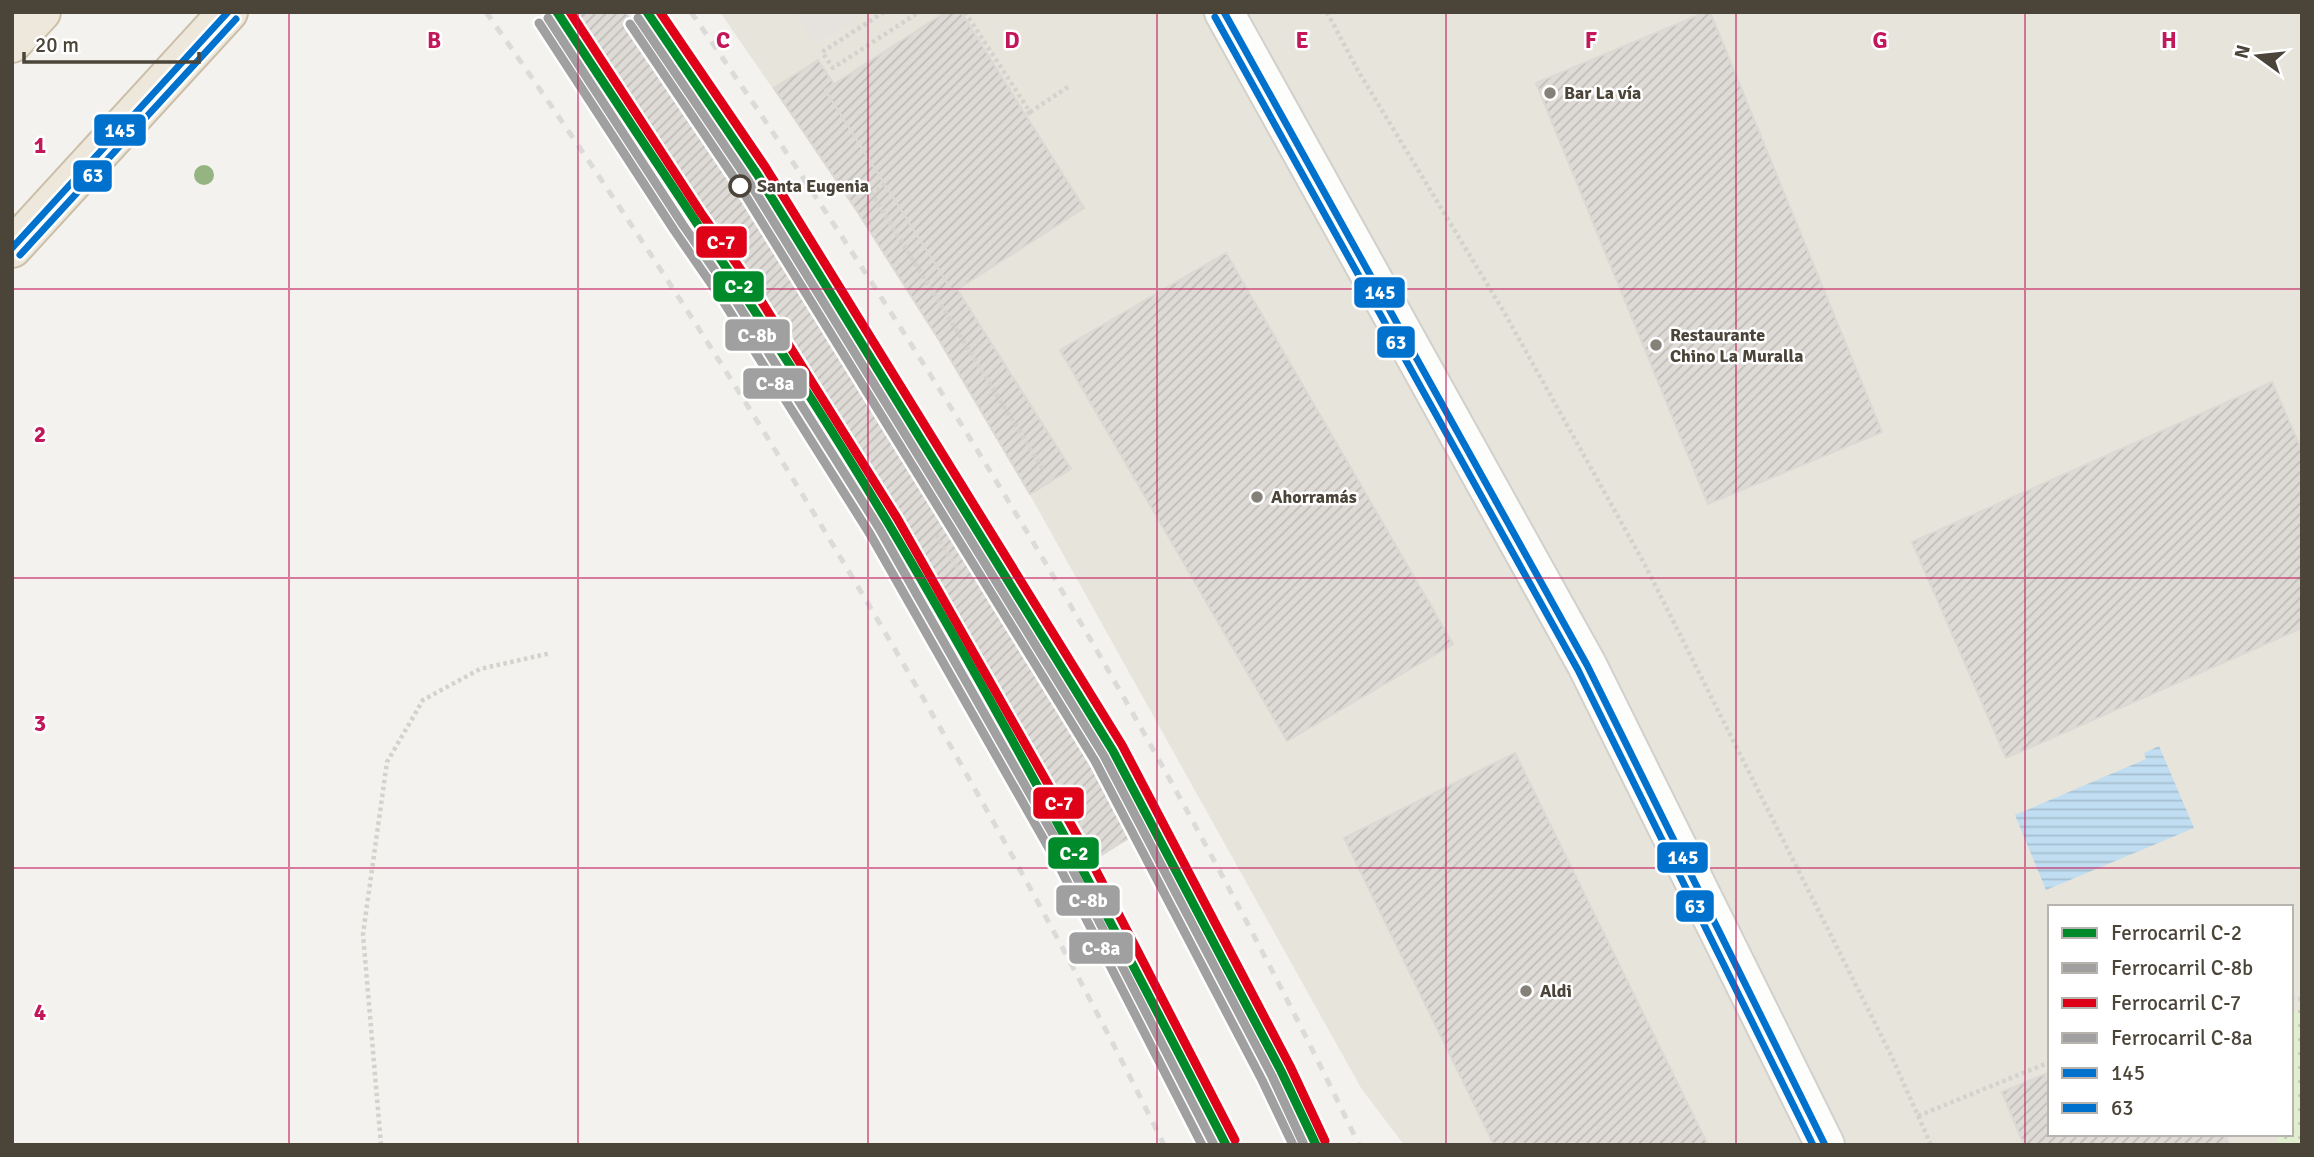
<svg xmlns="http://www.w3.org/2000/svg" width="2314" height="1157" font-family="Signika,sans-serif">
	<defs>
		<pattern id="park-dots" width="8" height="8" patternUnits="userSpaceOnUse" patternTransform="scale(1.75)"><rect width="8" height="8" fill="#e1eecf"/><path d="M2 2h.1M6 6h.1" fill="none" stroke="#c3cdb2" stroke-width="1.8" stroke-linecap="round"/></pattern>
		<pattern id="water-rules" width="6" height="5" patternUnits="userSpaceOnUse" patternTransform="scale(1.75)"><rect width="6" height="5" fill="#c0ddf1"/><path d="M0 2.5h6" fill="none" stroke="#a6bfcf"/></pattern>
		<pattern id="building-hatch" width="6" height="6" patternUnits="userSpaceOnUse" patternTransform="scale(1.75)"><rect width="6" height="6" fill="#dedbd6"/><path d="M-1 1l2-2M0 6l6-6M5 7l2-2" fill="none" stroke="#c0bdb8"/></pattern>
	</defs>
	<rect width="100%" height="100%" fill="#f4f2ee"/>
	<path fill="#e7e4dc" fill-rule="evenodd" d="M 720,12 L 2302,12 L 2302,1145 L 1404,1145 L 1361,1088 L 1030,495 L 939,340 L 857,211 ZM 2050,907 L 2291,907 L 2291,1134 L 2050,1134 Z"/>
	<path fill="url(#park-dots)" d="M 2302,1008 L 2302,1145 L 2279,1145 L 2275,1134 L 2291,1134 L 2291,1013 Z"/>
	<path fill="#e6e3df" d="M 793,12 L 868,12 L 815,45 Z"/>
	<path fill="url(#water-rules)" d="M 2159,746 L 2194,828 L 2046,890 L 2015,815 L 2146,759 L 2144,753 Z"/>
	<g fill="url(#building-hatch)" stroke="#dcd9d4" stroke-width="2">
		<path d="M 570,12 L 625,12 L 731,162 L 1140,831 L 1098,857 L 789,334 L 638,108 Z"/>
		<path d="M 946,12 L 961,12 L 1084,208 L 953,292 L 825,90 Z"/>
		<path d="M 1706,12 L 1710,12 L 1882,432 L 1708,504 L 1536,83 Z"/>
		<path d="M 818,60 L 834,84 L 825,90 L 953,292 L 957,289 L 1071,469 L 1030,494 L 939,340 L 857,211 L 774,88 Z"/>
		<path d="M 1226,253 L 1453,644 L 1287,741 L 1060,350 Z"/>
		<path d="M 2272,382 L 2302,451 L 2302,628 L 2006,758 L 1912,542 Z"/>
		<path d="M 1515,753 L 1708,1145 L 1494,1145 L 1344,838 Z"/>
		<path d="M 2050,1072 L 2050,1134 L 2225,1134 L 2229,1145 L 2024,1145 L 2002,1092 Z"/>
	</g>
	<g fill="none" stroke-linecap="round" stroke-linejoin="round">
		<defs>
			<path id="minor" d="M 1224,12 L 1587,665 L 1825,1145"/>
			<g id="motorway">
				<path d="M 12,43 L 41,12"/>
				<path d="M 12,248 L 228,12"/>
			</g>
		</defs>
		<use href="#minor" stroke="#d2d0cb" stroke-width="42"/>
		<use href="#motorway" stroke="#ccbfa9" stroke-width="42"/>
		<g stroke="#d3d2cc" stroke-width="4.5" stroke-dasharray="3.5 3.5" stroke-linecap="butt">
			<path d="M 884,12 L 822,52 L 833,68 L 919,12"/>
			<path d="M 965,12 L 1030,112 L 1026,115"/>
			<path d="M 1327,12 L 1357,69 L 1504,312 L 1645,565 L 1891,1055 L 1931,1145"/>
			<path d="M 1030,112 L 1068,87"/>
			<path d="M 885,184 L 872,194 L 1044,471"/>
			<path d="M 936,535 L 959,571"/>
			<path d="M 2291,999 L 2302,999"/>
			<path d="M 1918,1116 L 2050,1062"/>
			<path d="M 381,1145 L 363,934 L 387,762 L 423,700 L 480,669 L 551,653"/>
		</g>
		<use href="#minor" stroke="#fdfdfc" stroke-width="38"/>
		<use href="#motorway" stroke="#ede8db" stroke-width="38"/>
		<g stroke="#dbdbda" stroke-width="5" stroke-dasharray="9 9" stroke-linecap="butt">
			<path d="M 486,12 C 639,229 782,454 915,684 C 1002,835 1087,988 1164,1145"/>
			<path d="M 691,12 C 940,373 1169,750 1359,1145"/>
		</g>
		<defs>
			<g id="bus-1">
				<path d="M 1224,12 L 1587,665 L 1825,1145"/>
				<path d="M 12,248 L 228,12"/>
			</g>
			<g id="bus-2">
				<path d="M 1215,17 L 1578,670 L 1813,1145"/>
				<path d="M 20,255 L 236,19"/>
			</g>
		</defs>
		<use href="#bus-1" stroke="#fff" stroke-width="12"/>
		<use href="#bus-2" stroke="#fff" stroke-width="12"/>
		<use href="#bus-1" stroke="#0072ce" stroke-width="7"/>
		<use href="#bus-2" stroke="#0072ce" stroke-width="7"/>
		<defs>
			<g id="rail-1">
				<path d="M 557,12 C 668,182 784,349 888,523 C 1009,726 1118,935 1226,1145"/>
				<path d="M 647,12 L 757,174 L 1113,751 L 1281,1071 L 1316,1145"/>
			</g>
			<g id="rail-2">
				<path d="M 548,18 L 683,225 L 732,295 L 879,528 L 1068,861 L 1214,1145"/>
				<path d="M 638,18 L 748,180 L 1104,756 L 1272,1076 L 1304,1145"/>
			</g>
			<g id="rail-3">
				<path d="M 570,12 L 701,213 L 750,283 L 897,518 L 1086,851 L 1235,1140"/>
				<path d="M 660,12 L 766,168 L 1122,745 L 1290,1066 L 1325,1141"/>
			</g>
			<g id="rail-4">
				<path d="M 539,23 L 674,230 L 723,301 L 870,534 L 1059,866 L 1202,1145"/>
				<path d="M 630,24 L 739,185 L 1095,761 L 1262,1080 L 1293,1145"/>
			</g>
		</defs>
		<use href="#rail-1" stroke="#fff" stroke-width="14"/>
		<use href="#rail-2" stroke="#fff" stroke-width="14"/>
		<use href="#rail-3" stroke="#fff" stroke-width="14"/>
		<use href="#rail-4" stroke="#fff" stroke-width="14"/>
		<use href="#rail-1" stroke="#008a29" stroke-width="9"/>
		<use href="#rail-2" stroke="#a0a0a0" stroke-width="9"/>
		<use href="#rail-3" stroke="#de0118" stroke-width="9"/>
		<use href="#rail-4" stroke="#a0a0a0" stroke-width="9"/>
	</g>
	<circle fill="#96b382" cx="204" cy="175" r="10"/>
	<path fill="none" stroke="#c2185b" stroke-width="2" stroke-opacity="0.55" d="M 289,12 L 289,1145M 578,12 L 578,1145M 868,12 L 868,1145M 1157,12 L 1157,1145M 1446,12 L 1446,1145M 1736,12 L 1736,1145M 2025,12 L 2025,1145M 12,289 L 2302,289M 12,578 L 2302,578M 12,868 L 2302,868"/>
	<g fill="#868178" stroke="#fff" stroke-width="2.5">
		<circle cx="1550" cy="93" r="7"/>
		<circle cx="1656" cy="345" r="7"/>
		<circle cx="1257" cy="497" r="7"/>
		<circle cx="1526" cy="991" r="7"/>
	</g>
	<circle fill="#fff" stroke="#4b4439" stroke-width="3.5" cx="740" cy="186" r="10"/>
	<g text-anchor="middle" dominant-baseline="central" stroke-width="5" stroke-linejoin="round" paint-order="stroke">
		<g font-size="18" font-weight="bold" fill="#4b4439" stroke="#fff" text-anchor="start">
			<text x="1564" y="93">Bar La vía</text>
			<text x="1670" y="335">Restaurante<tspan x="1670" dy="21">Chino La Muralla</tspan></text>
			<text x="1271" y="497">Ahorramás</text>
			<text x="1540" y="991">Aldi</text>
		</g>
		<g font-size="18" font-weight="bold" fill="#4b4439" stroke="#fff" text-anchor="start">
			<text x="757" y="186">Santa Eugenia</text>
		</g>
	</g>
	<g font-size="23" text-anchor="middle" font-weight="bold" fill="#c2185b" stroke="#fff" stroke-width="5" stroke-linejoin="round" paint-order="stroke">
		<text x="434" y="48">B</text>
		<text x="723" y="48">C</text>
		<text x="1012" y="48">D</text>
		<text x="1302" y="48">E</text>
		<text x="1591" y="48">F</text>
		<text x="1880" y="48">G</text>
		<text x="2169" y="48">H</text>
		<text x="40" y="153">1</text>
		<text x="40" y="442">2</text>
		<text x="40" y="731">3</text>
		<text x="40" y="1020">4</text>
	</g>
	<g stroke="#fff" stroke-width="2.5">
		<rect x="93" y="113" width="54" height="34" rx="7" fill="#0072ce"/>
		<rect x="72" y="159" width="41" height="34" rx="7" fill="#0072ce"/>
		<rect x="695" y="225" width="53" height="34" rx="7" fill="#de0118"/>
		<rect x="712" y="270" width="53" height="33" rx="7" fill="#008a29"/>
		<rect x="1353" y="276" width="53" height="33" rx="7" fill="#0072ce"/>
		<rect x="724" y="318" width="67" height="34" rx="7" fill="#a0a0a0"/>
		<rect x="1376" y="325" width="40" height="34" rx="7" fill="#0072ce"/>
		<rect x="742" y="367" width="66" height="33" rx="7" fill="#a0a0a0"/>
		<rect x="1032" y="786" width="53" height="34" rx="7" fill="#de0118"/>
		<rect x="1047" y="836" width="53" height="34" rx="7" fill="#008a29"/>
		<rect x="1656" y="841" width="53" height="33" rx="7" fill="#0072ce"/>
		<rect x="1055" y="884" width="66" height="33" rx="7" fill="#a0a0a0"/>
		<rect x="1675" y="889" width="40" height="34" rx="7" fill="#0072ce"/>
		<rect x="1068" y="931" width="66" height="34" rx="7" fill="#a0a0a0"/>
	</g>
	<g font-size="19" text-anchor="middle" font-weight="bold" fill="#fff">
		<text x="120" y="137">145</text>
		<text x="93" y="182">63</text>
		<text x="721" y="249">C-7</text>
		<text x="739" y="293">C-2</text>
		<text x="1380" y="299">145</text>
		<text x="757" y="342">C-8b</text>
		<text x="1396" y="349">63</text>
		<text x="775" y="390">C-8a</text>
		<text x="1059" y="810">C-7</text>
		<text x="1074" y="860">C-2</text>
		<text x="1683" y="864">145</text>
		<text x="1088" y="907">C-8b</text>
		<text x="1695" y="913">63</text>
		<text x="1101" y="955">C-8a</text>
	</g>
	<rect width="2314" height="1157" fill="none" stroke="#4b4439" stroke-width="28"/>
	<rect x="2048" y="905" width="245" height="231" fill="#ffffff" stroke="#b7b4b0" stroke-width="2"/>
	<rect x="2062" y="928" width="35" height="10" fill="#008a29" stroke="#b7b4b0" stroke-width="2"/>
	<text x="2111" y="940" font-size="21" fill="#4b4439">Ferrocarril C-2</text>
	<rect x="2062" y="963" width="35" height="10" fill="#a0a0a0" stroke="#b7b4b0" stroke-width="2"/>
	<text x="2111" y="975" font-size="21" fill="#4b4439">Ferrocarril C-8b</text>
	<rect x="2062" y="998" width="35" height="10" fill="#de0118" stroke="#b7b4b0" stroke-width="2"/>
	<text x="2111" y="1010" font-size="21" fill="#4b4439">Ferrocarril C-7</text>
	<rect x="2062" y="1033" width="35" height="10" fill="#a0a0a0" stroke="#b7b4b0" stroke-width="2"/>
	<text x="2111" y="1045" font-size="21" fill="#4b4439">Ferrocarril C-8a</text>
	<rect x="2062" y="1068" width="35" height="10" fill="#0072ce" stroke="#b7b4b0" stroke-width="2"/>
	<text x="2111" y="1080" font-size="21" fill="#4b4439">145</text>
	<rect x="2062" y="1103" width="35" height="10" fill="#0072ce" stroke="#b7b4b0" stroke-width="2"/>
	<text x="2111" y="1115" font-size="21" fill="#4b4439">63</text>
	<g transform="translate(2258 56) rotate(285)" stroke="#ffffff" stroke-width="5" paint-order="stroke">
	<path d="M0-5L12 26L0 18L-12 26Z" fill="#4b4439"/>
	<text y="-10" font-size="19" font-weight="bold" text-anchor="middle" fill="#4b4439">N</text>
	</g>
	<path d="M24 52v10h175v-10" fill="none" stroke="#4b4439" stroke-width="3.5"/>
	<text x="35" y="52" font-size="21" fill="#4b4439" stroke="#ffffff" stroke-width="5" paint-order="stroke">20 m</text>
</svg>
